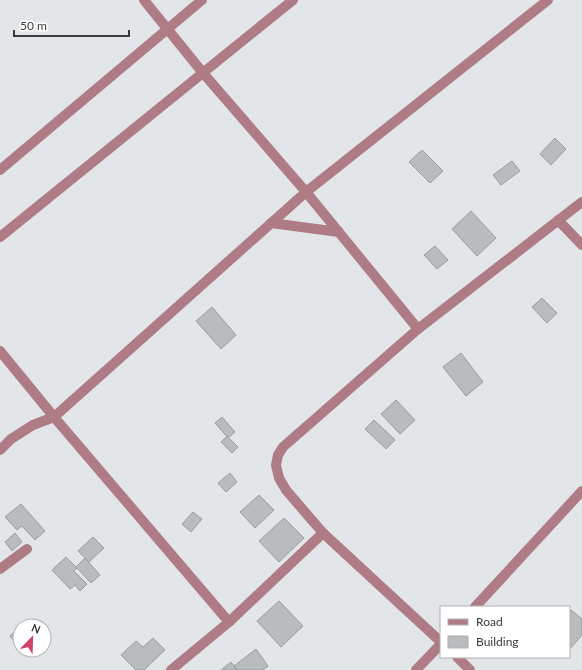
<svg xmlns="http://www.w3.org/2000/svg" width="582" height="670" font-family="Lato,sans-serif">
	<rect width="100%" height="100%" fill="#e2e6e8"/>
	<g fill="#b8bcbe" stroke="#9a9d9f">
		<path d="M 555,138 L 566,149 L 551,165 L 540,154 Z"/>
		<path d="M 422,150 L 443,171 L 430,183 L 409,162 Z"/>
		<path d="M 512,161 L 520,171 L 501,185 L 493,175 Z"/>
		<path d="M 471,211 L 496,238 L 477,256 L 452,229 Z"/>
		<path d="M 435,246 L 448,260 L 437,269 L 424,255 Z"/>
		<path d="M 542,298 L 557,313 L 547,323 L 532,307 Z"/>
		<path d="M 212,307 L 236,335 L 221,349 L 196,321 Z"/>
		<path d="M 461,353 L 483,382 L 466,396 L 443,367 Z"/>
		<path d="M 396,400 L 415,420 L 400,434 L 381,414 Z"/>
		<path d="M 222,417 L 235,432 L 228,438 L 215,423 Z"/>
		<path d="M 374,420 L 395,440 L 386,449 L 365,429 Z"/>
		<path d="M 227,436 L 238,447 L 232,453 L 221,442 Z"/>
		<path d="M 230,473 L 237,482 L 226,492 L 218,483 Z"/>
		<path d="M 259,495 L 274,510 L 255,528 L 240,512 Z"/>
		<path d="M 21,504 L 45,531 L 35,540 L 22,526 L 17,530 L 5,517 Z"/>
		<path d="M 193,512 L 202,519 L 191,532 L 182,524 Z"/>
		<path d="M 284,518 L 304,538 L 279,562 L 259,541 Z"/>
		<path d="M 15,533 L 22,542 L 12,551 L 5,542 Z"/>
		<path d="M 93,537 L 104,548 L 89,562 L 78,551 Z"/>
		<path d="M 66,557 L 77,568 L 74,571 L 87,584 L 80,591 L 75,585 L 70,589 L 52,570 Z"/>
		<path d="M 85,558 L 100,575 L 91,583 L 76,567 Z"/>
		<path d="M 279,601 L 303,626 L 281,647 L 257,621 Z"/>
		<path d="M 571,610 L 582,619 L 582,635 L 569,650 L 569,613 Z"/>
		<path d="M 20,627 L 20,643 L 17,645 L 10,636 Z"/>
		<path d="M 153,638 L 165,650 L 144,670 L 136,670 L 121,655 L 136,641 L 143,647 Z"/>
		<path d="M 256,649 L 268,666 L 263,670 L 238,670 L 234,666 Z"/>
		<path d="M 231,662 L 237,670 L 221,670 Z"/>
	</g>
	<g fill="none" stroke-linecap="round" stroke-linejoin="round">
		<g stroke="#af7c86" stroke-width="10">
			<path d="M 144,0 L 203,73 L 306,192 L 418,329"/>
			<path d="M 0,170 L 202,0"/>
			<path d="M 558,220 L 582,245"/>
			<path d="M 271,223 L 339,232"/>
			<path d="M 0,237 L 293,0"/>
			<path d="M 0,351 L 54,417 L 229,622"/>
			<path d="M 0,450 L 11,439 L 33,425 L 54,417 L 306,192 L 548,0"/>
			<path d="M 0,569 L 27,549"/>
			<path d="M 475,607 L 582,491"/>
			<path d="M 441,642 L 323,533 L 286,490 L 279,478 L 276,465 L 278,455 L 283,447 L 418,329 L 582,202"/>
			<path d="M 457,657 L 470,670"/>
			<path d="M 171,670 L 229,622 L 323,533"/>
			<path d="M 416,670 L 441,644"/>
		</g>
	</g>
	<rect x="440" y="606" width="130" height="52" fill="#ffffff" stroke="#b0b0b1"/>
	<rect x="448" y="619" width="20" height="6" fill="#af7c86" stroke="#b0b0b1"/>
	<text x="476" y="626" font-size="12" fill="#393a3b">Road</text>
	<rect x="448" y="636" width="20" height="12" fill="#b8bcbe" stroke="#b0b0b1"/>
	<text x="476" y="646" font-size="12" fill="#393a3b">Building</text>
	<g transform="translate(32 638) rotate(23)"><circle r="19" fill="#ffffff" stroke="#b0b0b1"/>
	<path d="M0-3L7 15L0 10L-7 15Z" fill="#d0426c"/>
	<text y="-6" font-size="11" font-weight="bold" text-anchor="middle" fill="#393a3b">N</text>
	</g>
	<path d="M14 30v6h115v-6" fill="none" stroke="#393a3b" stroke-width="2"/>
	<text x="20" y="30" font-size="12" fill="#393a3b" stroke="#ffffff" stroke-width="3" paint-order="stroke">50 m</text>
</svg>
